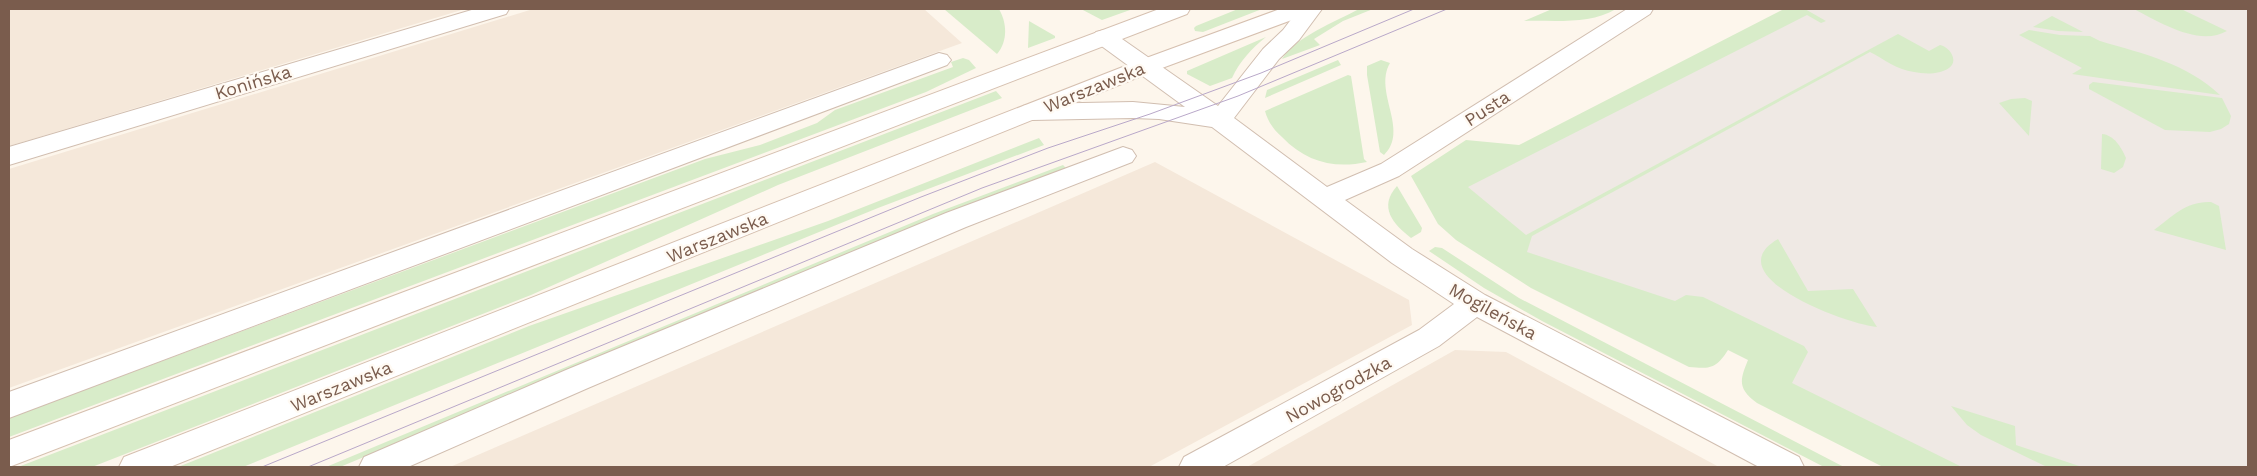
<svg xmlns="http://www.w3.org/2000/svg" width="2257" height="476" font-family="'Work Sans',sans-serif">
	<rect width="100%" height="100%" fill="#fdf6ec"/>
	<g fill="#f5e8da">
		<path d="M 9,9 L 465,9 L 9,146 Z"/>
		<path d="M 533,9 L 924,9 L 962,43 L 9,388 L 9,169 Z"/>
		<path d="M 1155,162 L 1409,300 L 1412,325 L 1149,467 L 450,467 Z"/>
		<path d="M 1455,350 L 1506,352 L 1719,467 L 1247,467 Z"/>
	</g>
	<path fill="#efe9e4" d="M 1794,9 L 2248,9 L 2248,467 L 1948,467 L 1772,381 L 1788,359 L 1467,237 L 1458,170 L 1515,149 Z"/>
	<g fill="#d8ecc9">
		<path d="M 944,9 L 999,9 C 1007,23 1008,41 997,54 Z"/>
		<path d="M 1081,9 L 1128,9 L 1130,10 L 1102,20 Z"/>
		<path d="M 1238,9 L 1262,9 L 1203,32 L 1195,31 L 1194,28 L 1196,26 Z"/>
		<path d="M 1359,9 L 1373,9 L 1343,21 L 1314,39 L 1320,45 L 1282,59 C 1295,37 1337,21 1359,9 Z"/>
		<path d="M 1552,9 L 1616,9 C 1590,25 1554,20 1524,21 Z"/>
		<path d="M 1784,9 L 1805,9 L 1826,21 L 1821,23 L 1807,15 L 1468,187 L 1526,235 L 1898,34 L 1929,51 L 1940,45 C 1950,47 1959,61 1949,68 C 1939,75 1924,74 1914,72 C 1897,70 1884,59 1870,52 L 1532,236 L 1527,252 L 1675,301 L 1686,295 L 1703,297 L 1804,346 L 1808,352 L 1792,383 L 1962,467 L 1883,467 L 1757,403 C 1737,388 1740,380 1748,360 L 1728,350 C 1716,369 1710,369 1689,367 L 1531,288 L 1456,240 L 1438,224 L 1411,176 L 1466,140 L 1519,145 Z"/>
		<path d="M 2134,9 L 2181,9 L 2227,31 C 2199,47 2159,22 2134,9 Z"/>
		<path d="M 2052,16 L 2083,32 L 2058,31 L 2033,27 Z"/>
		<path d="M 1029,21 L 1055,36 L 1055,38 L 1028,48 Z"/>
		<path d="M 2029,30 L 2060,35 L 2090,36 L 2100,41 C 2144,54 2186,63 2220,95 L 2072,74 L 2082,68 L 2019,35 Z"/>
		<path d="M 1266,37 C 1251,49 1240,61 1232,78 L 1210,86 L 1187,74 L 1187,71 Z"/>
		<path d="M 963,58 L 969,60 L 976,68 L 926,92 L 9,437 L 9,418 L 705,159 L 760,145 L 817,123 L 835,110 L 953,67 L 951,62 Z"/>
		<path d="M 1338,60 L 1341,65 L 1265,98 L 1267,90 Z"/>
		<path d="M 1381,60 L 1390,63 C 1373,92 1410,130 1384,155 L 1380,152 L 1367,75 L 1367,66 Z"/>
		<path d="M 1348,75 L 1351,76 L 1364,159 L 1367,162 C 1334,169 1306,162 1282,137 C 1274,130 1268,122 1265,111 Z"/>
		<path d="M 2093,82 L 2222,98 L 2231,116 L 2229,124 L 2221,129 L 2210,132 L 2165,130 L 2089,89 L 2089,85 Z"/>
		<path d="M 996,91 L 1002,98 L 778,185 L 531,295 L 92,467 L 18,467 Z"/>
		<path d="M 2025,98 L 2032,101 L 2029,136 L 1999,103 L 2011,99 Z"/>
		<path d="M 2102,134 C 2114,135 2121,147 2126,158 L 2123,167 L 2114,173 L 2101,169 Z"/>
		<path d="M 1039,138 L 1044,145 L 878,208 L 243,467 L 178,467 L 529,326 L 828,221 Z"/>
		<path d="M 1063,165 L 1066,168 L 936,218 L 340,467 L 326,467 L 933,214 Z"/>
		<path d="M 1397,186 L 1422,228 L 1421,232 L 1411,238 C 1393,224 1378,207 1397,186 Z"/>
		<path d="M 2211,202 L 2219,206 L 2226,250 L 2154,230 C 2173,216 2186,201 2211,202 Z"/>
		<path d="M 1778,239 L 1808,291 L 1853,289 L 1877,327 C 1849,325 1714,276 1778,239 Z"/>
		<path d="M 1435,247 L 1442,248 L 1519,298 L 1844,467 L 1824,467 L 1542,321 L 1484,288 L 1429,251 Z"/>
		<path d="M 1951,406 L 2015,426 L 2016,445 L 2082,467 L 2047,467 L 1981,435 L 1967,425 Z"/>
	</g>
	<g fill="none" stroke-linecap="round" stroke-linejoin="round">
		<defs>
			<g id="minor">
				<path d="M 475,9 L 509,9 L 506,14 L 9,165 L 9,147 Z"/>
				<path d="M 1299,9 L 1322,9 L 1299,40 L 1279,59 L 1234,118 L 1327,187 L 1381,164 L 1627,9 L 1653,9 L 1650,14 L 1399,176 L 1345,200 L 1412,249 L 1485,295 L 1799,457 L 1804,467 L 1759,467 L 1477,317 L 1439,346 L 1223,467 L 1179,467 L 1184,457 L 1419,330 L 1454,304 L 1392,263 L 1212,127 L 1159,119 L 1133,118 L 1032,120 L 1023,118 L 1020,112 L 1023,106 L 1032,104 L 1133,102 L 1185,107 L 1096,42 L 1092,37 L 1096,32 L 1104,30 L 1112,32 L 1218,106 L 1263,49 L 1283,30 Z"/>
				<path d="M 939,53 L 947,55 L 951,60 L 947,65 L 9,418 L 9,392 Z"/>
				<path d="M 1123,147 L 1132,150 L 1136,156 L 1132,162 L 966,227 L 588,388 L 408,467 L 359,467 L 364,457 L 566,370 L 946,213 Z"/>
			</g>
			<g id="secondary">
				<path d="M 1159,9 L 1190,9 L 1187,14 L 9,467 L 9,440 Z"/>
				<path d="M 1280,9 L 1311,9 L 1308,14 L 1154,71 L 170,467 L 119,467 L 124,457 L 1138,61 Z"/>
			</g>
		</defs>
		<use href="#minor" stroke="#d1beb0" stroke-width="2"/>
		<use href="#secondary" stroke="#d6c0b0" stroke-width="2"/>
		<use href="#minor" fill="#fff" fill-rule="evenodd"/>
		<use href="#secondary" fill="#fff" fill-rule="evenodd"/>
		<g stroke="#b9a8c9" stroke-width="1">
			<path d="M 262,467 L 921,197 L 1048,148 L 1150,114 L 1261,73 L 1414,9"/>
			<path d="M 308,467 L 982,188 L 1238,96 L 1447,9"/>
		</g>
	</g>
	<g text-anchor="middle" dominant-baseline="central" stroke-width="4.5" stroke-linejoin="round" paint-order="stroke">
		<g font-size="18" fill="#7a5c4d" stroke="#fffaf3">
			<text transform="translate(253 82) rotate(-17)">Konińska</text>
			<text transform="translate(1094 87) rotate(-22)">Warszawska</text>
			<text transform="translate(1487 108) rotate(-33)">Pusta</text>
			<text transform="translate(717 237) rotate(-22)">Warszawska</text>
			<text transform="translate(1493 311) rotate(29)">Mogileńska</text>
			<text transform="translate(341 386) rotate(-22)">Warszawska</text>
			<text transform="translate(1338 389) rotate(-29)">Nowogrodzka</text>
		</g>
	</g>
	<rect width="2257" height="476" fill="none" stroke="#7a5c4d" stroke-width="20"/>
</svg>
